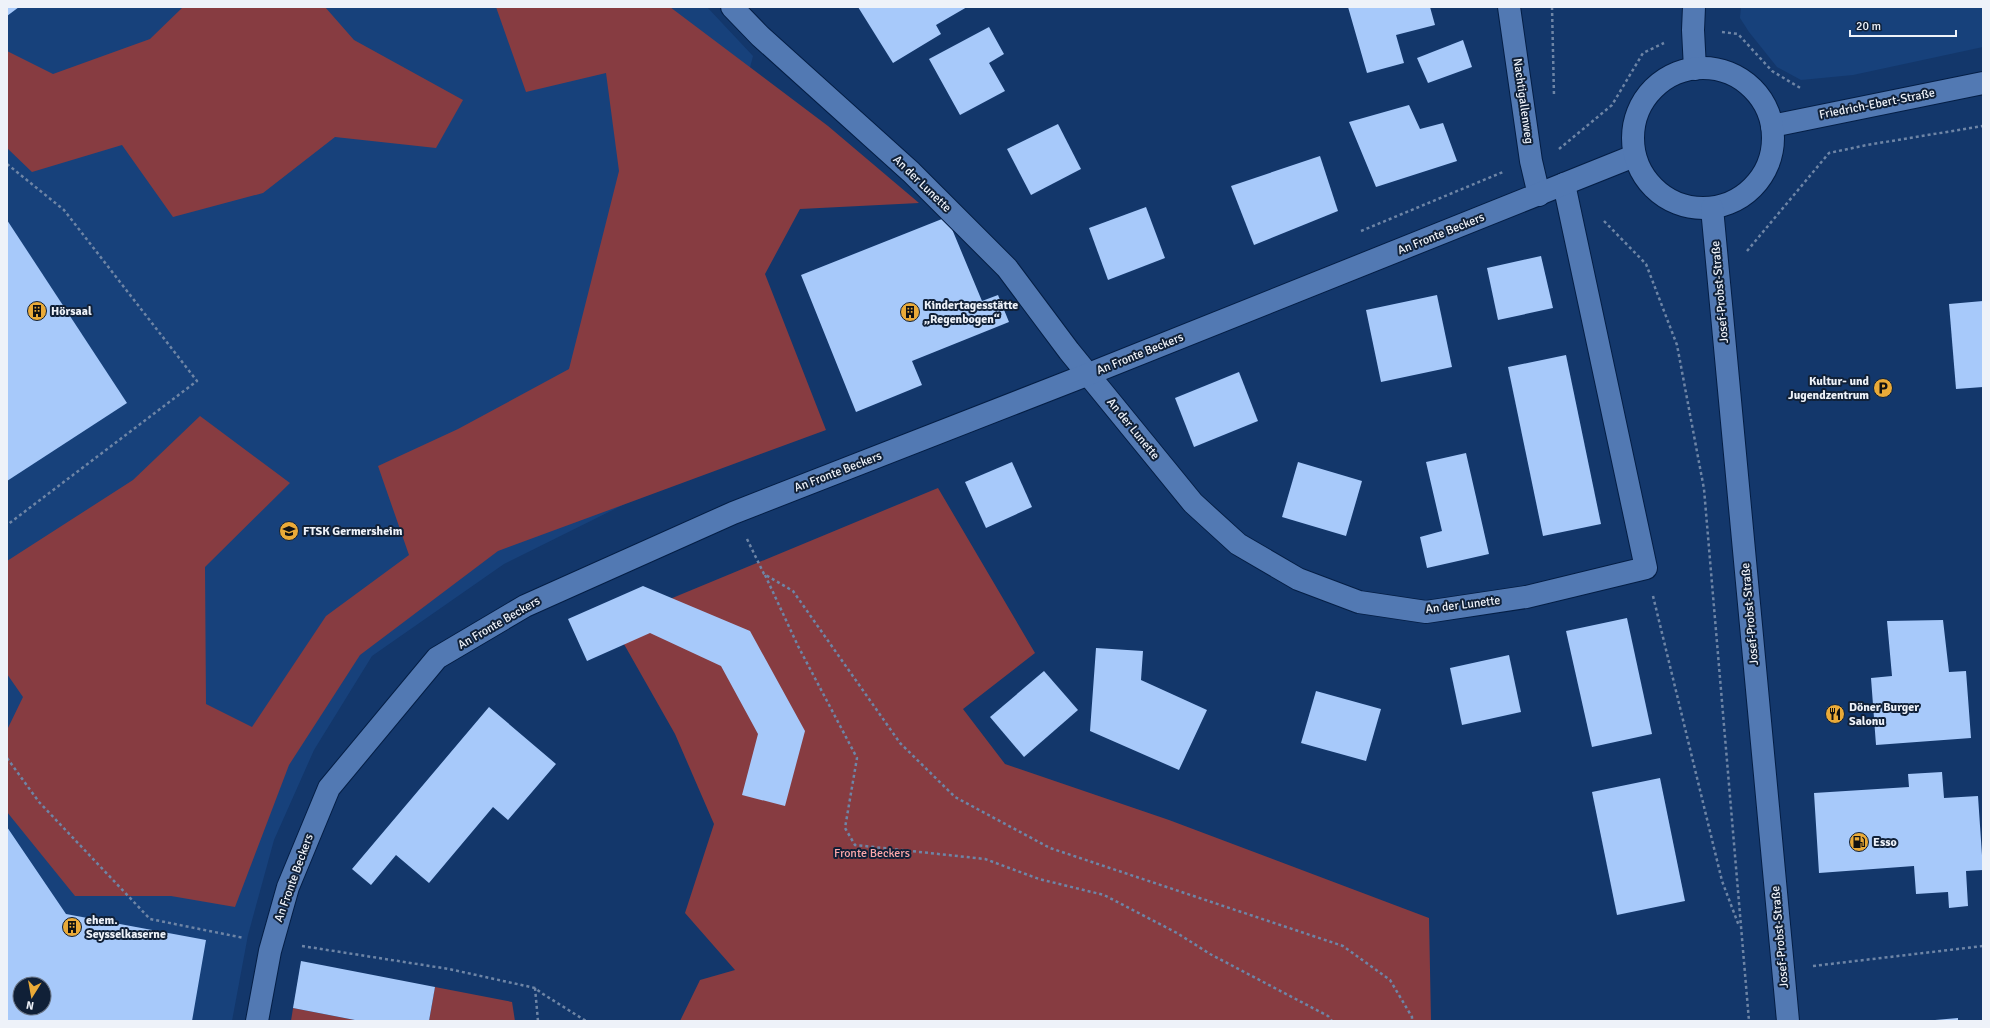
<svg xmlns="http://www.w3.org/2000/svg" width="1990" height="1028" font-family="Signika,sans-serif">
	<rect width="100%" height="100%" fill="#13376b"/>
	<g fill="#17417b" fill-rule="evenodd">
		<path d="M 7,7 L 707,7 L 753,56 L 639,497 L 504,564 L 372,656 L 314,750 L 274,840 L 248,935 L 232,1021 L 7,1021 ZM 20,984 L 44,984 L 44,1008 L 20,1008 Z"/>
		<path d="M 1741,7 L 1983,7 L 1983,47 L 1853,75 L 1801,80 L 1777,67 L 1749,32 L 1740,18 Z"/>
	</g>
	<g fill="#873c41">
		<path d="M 183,7 L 325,7 L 354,40 L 463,100 L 436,148 L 335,137 L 263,193 L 173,217 L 122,145 L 32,172 L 7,148 L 7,51 L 53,74 L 150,39 Z"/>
		<path d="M 496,7 L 670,7 L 828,126 L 919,203 L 800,209 L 765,274 L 826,430 L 498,551 L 360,655 L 289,765 L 235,907 L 171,896 L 75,896 L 7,812 L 7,730 L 23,697 L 7,674 L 7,561 L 133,480 L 200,416 L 290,483 L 205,567 L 206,704 L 252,727 L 326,616 L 409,555 L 378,466 L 458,429 L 569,369 L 619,171 L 606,73 L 526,92 Z"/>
		<path d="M 938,488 L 1035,653 L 963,709 L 1005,764 L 1169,820 L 1429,918 L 1431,1021 L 680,1021 L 700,980 L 735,970 L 685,913 L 714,824 L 675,734 L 612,623 Z"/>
		<path d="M 435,987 L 512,1002 L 515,1021 L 429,1021 Z"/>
		<path d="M 293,1008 L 360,1021 L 291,1021 Z"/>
	</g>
	<g fill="#a7c9fa" fill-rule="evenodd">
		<path d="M 7,7 L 19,7 L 7,16 Z"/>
		<path d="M 858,7 L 967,7 L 936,25 L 941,34 L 893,63 Z"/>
		<path d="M 1348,7 L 1430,7 L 1435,25 L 1396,35 L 1404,63 L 1367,73 Z"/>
		<path d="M 989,27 L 1004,54 L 989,63 L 1005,91 L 960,115 L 929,59 Z"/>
		<path d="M 1463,40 L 1472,67 L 1428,83 L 1417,58 Z"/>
		<path d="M 1409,105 L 1420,129 L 1443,123 L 1457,161 L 1376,187 L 1349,122 Z"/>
		<path d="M 1058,124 L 1081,169 L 1031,195 L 1007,149 Z"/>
		<path d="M 1320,156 L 1338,211 L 1254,245 L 1231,186 Z"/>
		<path d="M 1146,207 L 1165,258 L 1108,280 L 1089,228 Z"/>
		<path d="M 947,217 L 982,301 L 998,295 L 1009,322 L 912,361 L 922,385 L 856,412 L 801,275 Z"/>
		<path d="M 7,220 L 127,403 L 7,481 Z"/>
		<path d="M 1541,256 L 1553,308 L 1498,320 L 1487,268 Z"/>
		<path d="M 1437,295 L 1452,367 L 1381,382 L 1366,310 Z"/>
		<path d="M 1983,301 L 1983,387 L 1956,389 L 1949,304 Z"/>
		<path d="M 1566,355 L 1601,524 L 1543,536 L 1508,367 Z"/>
		<path d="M 1239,372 L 1258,421 L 1194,447 L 1175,398 Z"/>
		<path d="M 1466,453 L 1489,554 L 1427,568 L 1420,537 L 1442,531 L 1426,462 Z"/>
		<path d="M 1012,462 L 1032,507 L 986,528 L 965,482 Z"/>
		<path d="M 1298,462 L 1362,481 L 1346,536 L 1282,517 Z"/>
		<path d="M 643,586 L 750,631 L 805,731 L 785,806 L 742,795 L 758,734 L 721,666 L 650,633 L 587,661 L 568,619 Z"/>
		<path d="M 1627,618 L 1652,734 L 1592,747 L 1566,631 Z"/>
		<path d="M 1943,620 L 1949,672 L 1966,671 L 1971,738 L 1876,745 L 1871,678 L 1892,676 L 1887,621 Z"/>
		<path d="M 1096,648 L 1143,651 L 1141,680 L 1207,710 L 1179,770 L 1090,731 Z"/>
		<path d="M 1509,655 L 1521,712 L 1462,725 L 1450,668 Z"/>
		<path d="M 1044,671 L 1078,710 L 1024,757 L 990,717 Z"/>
		<path d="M 1316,691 L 1381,709 L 1366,761 L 1301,743 Z"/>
		<path d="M 489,707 L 556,764 L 508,820 L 493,807 L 429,883 L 396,855 L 371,885 L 352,869 Z"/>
		<path d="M 1942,772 L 1944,798 L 1978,796 L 1983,870 L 1966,871 L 1968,906 L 1949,908 L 1948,892 L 1916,894 L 1914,866 L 1819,873 L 1814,793 L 1909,787 L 1908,774 Z"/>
		<path d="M 1660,778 L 1685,901 L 1617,915 L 1592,792 Z"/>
		<path d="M 7,827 L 66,914 L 206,940 L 192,1021 L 7,1021 ZM 20,984 L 44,984 L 44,1008 L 20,1008 Z"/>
		<path d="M 301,961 L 435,987 L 429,1021 L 360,1021 L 293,1008 Z"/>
		<path d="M 1958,1018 L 1958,1021 L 1935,1021 L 1935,1020 Z"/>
	</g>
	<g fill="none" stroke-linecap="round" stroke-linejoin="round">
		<defs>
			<g id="minor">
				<path d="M 732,7 L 760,36 L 911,172 L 1007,268 L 1069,351 L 1193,503 L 1238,544 L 1298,579 L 1359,602 L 1426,612 L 1526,597 L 1646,568 L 1564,184"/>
				<path d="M 1509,7 L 1531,161 L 1539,195"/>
				<path d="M 1772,126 L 1983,83"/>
				<path d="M 257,1021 L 270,951 L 288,887 L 329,788 L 437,658 L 525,606 L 733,513 L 1089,374 L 1634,156"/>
			</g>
			<g id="secondary">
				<path d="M 1694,7 L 1693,30 L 1695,69"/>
				<circle cx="1703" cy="138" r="70"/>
				<path d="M 1712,208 L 1788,1021"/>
			</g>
		</defs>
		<use href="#minor" stroke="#041e45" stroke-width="24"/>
		<use href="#secondary" stroke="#041e45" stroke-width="24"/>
		<g stroke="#6e85a6" stroke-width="2.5" stroke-dasharray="3 3" stroke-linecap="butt">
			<path d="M 1552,7 L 1554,96"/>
			<path d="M 1722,32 L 1738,34 L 1772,71 L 1802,89"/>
			<path d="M 1559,149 L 1612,105 L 1643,53 L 1664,43"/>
			<path d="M 7,164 L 64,210 L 197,381 L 7,525"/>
			<path d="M 1604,221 L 1646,264 L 1677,345 L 1704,489 L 1749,1021"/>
			<path d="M 1361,231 L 1503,172"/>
			<path d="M 1747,251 L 1829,153 L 1867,145 L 1983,126"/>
			<path d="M 747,539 L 764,574 L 793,591 L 900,743 L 955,797 L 1050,848 L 1343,946 L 1390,980 L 1412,1017 L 1412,1021"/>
			<path d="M 765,575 L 798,646 L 857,758 L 845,828 L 855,845 L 985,859 L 1039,879 L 1104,895 L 1177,933 L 1210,954 L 1328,1016 L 1332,1021"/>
			<path d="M 1653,596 L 1722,881 L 1739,926"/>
			<path d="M 7,758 L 39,802 L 150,919 L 244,938"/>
			<path d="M 302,946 L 449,969 L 535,988 L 543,994 L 586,1021"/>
			<path d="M 1813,966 L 1983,946"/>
			<path d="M 535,988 L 538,1021"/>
		</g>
		<use href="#minor" stroke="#5279b3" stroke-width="22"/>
		<use href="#secondary" stroke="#5279b3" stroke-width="22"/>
	</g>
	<defs>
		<symbol id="building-disc" viewBox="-11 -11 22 22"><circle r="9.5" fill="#eaaa38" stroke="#102037"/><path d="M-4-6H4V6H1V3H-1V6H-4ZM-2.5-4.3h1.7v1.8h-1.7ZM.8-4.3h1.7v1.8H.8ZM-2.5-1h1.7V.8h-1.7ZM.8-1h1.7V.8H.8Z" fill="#111"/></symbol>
		<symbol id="parking-disc" viewBox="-11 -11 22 22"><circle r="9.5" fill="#eaaa38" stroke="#102037"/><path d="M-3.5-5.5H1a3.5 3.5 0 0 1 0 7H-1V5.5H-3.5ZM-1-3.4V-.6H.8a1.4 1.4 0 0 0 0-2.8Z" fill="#111"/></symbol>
		<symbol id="university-disc" viewBox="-11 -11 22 22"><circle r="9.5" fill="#eaaa38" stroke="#102037"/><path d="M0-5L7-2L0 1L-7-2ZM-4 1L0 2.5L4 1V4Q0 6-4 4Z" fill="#111"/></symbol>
		<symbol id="restaurant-disc" viewBox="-11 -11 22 22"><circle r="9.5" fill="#eaaa38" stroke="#102037"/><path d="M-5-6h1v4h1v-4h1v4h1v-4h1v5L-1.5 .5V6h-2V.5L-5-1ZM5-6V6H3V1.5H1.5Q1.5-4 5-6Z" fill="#111"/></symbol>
		<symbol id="fuel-disc" viewBox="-11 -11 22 22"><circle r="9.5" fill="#eaaa38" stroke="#102037"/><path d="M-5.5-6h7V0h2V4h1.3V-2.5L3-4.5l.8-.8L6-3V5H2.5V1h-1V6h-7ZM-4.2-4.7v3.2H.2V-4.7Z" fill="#111"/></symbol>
	</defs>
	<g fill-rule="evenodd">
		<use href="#building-disc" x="26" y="300" width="22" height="22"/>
		<use href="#building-disc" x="899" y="301" width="22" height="22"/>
		<use href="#parking-disc" x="1872" y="377" width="22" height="22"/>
		<use href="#university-disc" x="278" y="520" width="22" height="22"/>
		<use href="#restaurant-disc" x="1824" y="703" width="22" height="22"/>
		<use href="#fuel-disc" x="1848" y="831" width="22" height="22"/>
		<use href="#building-disc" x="61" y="916" width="22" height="22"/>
	</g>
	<g text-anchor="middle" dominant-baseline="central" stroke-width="4" stroke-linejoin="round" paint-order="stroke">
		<g font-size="12" fill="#eef2f9" stroke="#102037">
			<text transform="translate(1523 101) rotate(82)">Nachtigallenweg</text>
			<text transform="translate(1877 104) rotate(-11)">Friedrich-Ebert-Straße</text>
			<text transform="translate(922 184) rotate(44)">An der Lunette</text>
			<text transform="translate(1441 234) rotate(-22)">An Fronte Beckers</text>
			<text transform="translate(1720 292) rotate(-95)">Josef-Probst-Straße</text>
			<text transform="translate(1140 354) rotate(-22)">An Fronte Beckers</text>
			<text transform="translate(1133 429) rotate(51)">An der Lunette</text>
			<text transform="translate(838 472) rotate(-21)">An Fronte Beckers</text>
			<text transform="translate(1463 605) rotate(-7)">An der Lunette</text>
			<text transform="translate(1750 614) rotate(-95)">Josef-Probst-Straße</text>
			<text transform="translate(499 623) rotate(-30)">An Fronte Beckers</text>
			<text transform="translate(294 878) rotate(-70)">An Fronte Beckers</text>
			<text transform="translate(1780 937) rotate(-95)">Josef-Probst-Straße</text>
		</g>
		<g font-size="12" font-weight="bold" fill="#eef2f9" stroke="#102037" text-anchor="start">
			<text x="924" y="305">Kindertagesstätte<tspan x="924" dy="14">„Regenbogen“</tspan></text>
			<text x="51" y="311">Hörsaal</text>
			<text x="1869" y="381" text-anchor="end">Kultur- und<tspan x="1869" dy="14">Jugendzentrum</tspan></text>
			<text x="303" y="531">FTSK Germersheim</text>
			<text x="1849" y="707">Döner Burger<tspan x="1849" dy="14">Salonu</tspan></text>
			<text x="1873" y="842">Esso</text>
			<text x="86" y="920">ehem.<tspan x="86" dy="14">Seysselkaserne</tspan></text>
		</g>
		<g font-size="12" fill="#fca7a9" stroke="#102037">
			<text x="872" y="853">Fronte Beckers</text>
		</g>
	</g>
	<rect width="1990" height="1028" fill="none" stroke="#eef2f9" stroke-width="16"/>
	<g transform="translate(32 996) rotate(191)"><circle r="19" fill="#102037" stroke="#697485"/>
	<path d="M0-3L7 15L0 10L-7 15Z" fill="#eaaa38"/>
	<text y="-6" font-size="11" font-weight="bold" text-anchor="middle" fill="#eef2f9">N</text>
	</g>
	<path d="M1850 30v6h106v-6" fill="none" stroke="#eef2f9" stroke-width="2"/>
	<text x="1856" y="30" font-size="12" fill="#eef2f9" stroke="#102037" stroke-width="3" paint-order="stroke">20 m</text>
</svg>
